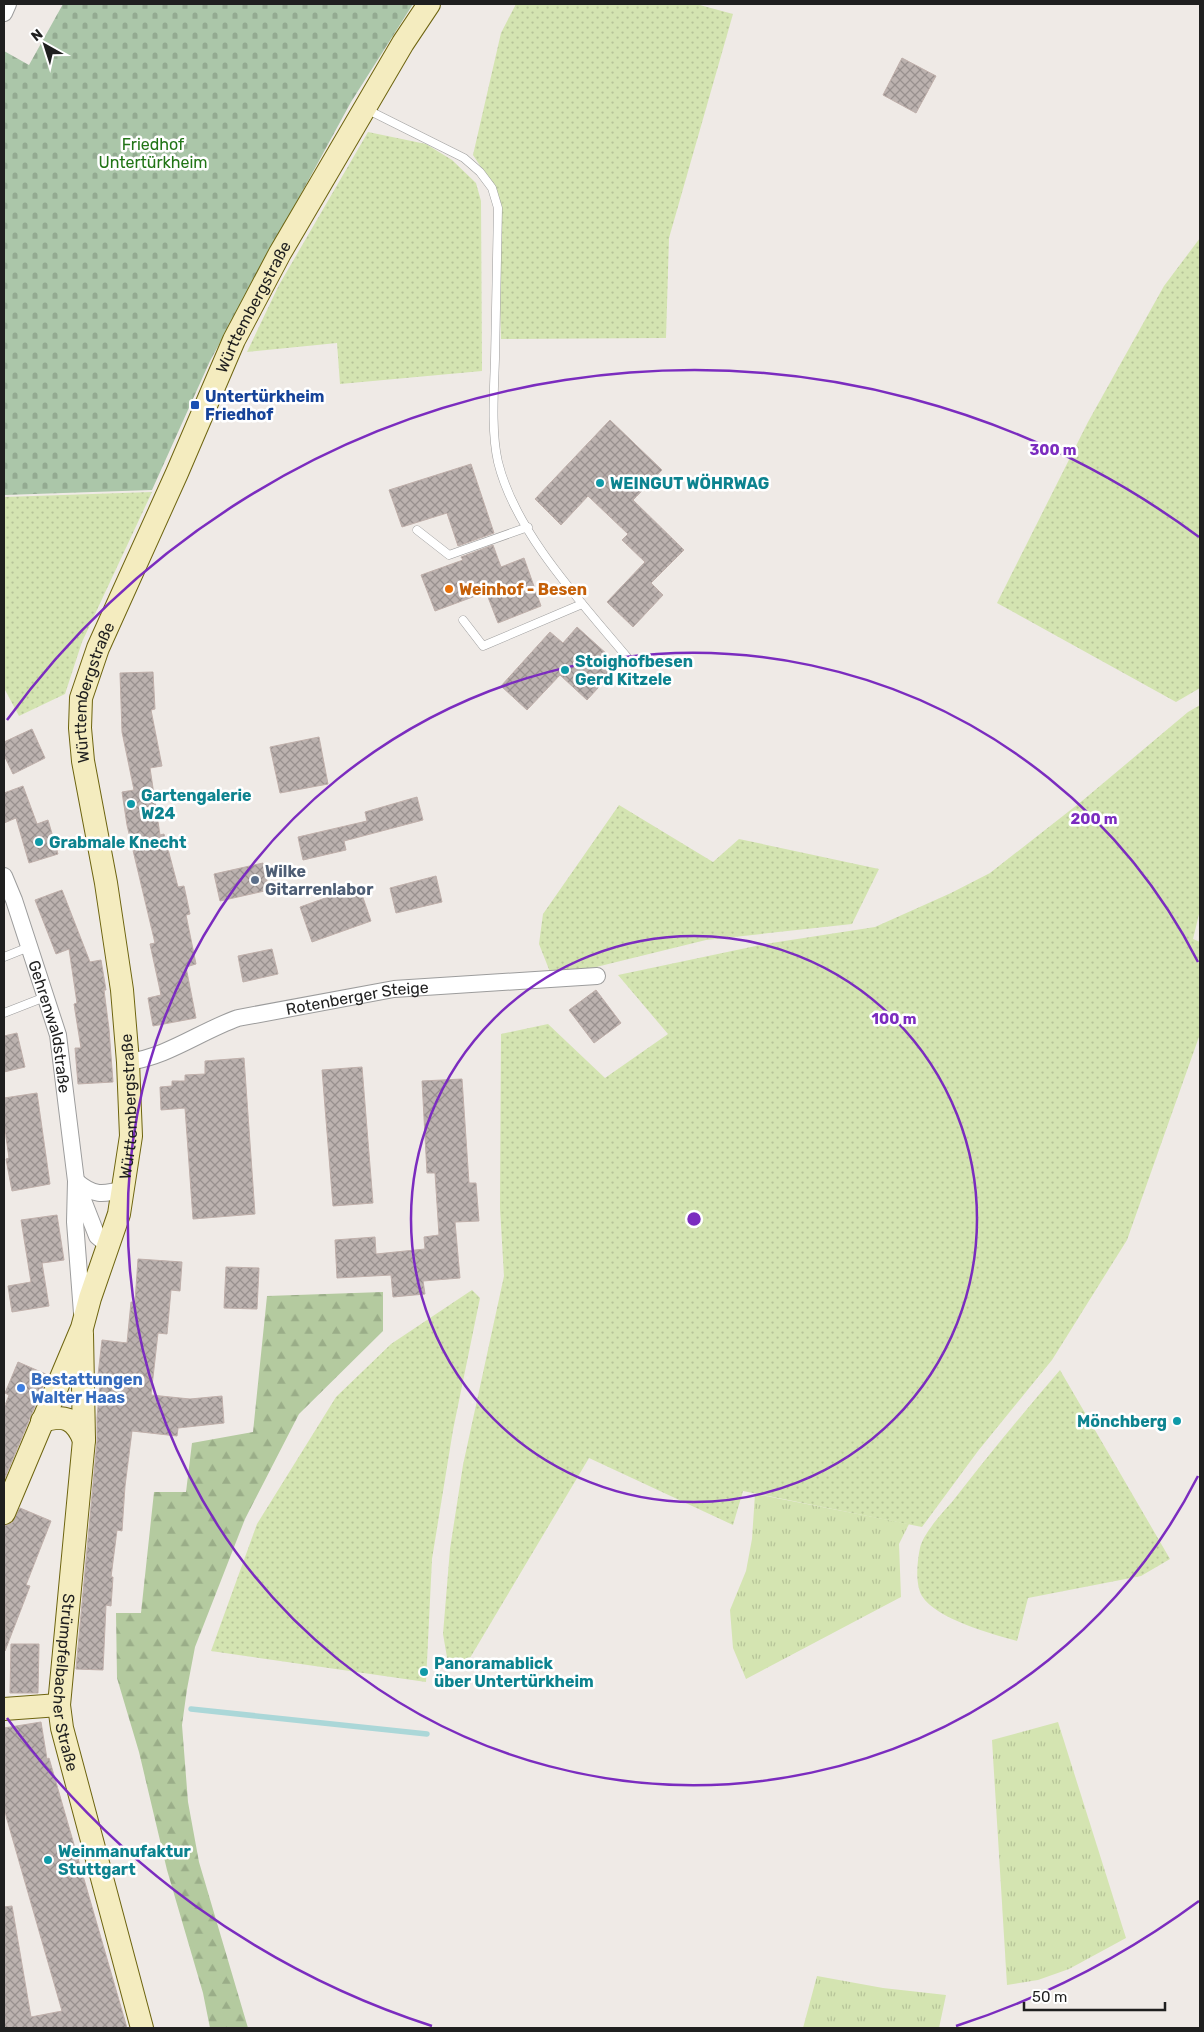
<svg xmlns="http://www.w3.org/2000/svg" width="1204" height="2032" font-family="Rubik,sans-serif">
	<defs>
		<pattern id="grass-tufts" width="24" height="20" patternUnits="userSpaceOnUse" patternTransform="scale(1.25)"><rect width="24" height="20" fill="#d4e4b1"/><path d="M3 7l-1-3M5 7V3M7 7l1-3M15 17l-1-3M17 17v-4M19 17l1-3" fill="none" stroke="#b6c398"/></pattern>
		<pattern id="forest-firs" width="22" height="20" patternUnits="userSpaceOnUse" patternTransform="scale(1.25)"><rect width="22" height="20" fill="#b4ca9f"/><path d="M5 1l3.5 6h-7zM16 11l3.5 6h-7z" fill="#9aad88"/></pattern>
		<pattern id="cemetery-stones" width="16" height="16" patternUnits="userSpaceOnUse" patternTransform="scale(1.25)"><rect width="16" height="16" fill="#abc6a9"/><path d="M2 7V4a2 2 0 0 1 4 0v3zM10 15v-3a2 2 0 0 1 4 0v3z" fill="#93aa91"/></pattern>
		<pattern id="garden-dots" width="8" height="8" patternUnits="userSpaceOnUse" patternTransform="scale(1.25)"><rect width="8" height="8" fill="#d4e4b1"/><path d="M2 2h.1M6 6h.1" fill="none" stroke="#b6c398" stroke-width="1.8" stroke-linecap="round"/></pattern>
		<pattern id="building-cross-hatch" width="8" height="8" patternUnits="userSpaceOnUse" patternTransform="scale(1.25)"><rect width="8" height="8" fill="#bcb2af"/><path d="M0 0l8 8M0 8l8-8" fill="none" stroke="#98908e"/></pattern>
	</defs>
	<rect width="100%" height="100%" fill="#efeae6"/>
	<g fill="url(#grass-tufts)">
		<path d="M 755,1494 L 909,1524 L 899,1544 L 901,1597 L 746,1679 L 733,1648 L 730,1610 L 746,1571 L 752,1539 Z"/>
		<path d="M 1058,1722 L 1126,1938 L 1069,1969 L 1038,1980 L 1007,1985 L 992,1740 Z"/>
		<path d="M 817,1976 L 883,1988 L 946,1995 L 939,2028 L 803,2028 Z"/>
	</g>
	<path fill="url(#forest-firs)" d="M 383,1292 L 383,1331 L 299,1414 L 245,1519 L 195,1647 L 187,1689 L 182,1725 L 188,1802 L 199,1862 L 248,2028 L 210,2028 L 203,1993 L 167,1870 L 139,1752 L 117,1678 L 116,1613 L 141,1613 L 154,1492 L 186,1492 L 192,1443 L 253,1432 L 267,1296 Z"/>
	<path fill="url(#cemetery-stones)" d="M 63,4 L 413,4 L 351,102 L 210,361 L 152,490 L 4,495 L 4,51 L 29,65 Z"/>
	<g fill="url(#garden-dots)">
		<path d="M 516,4 L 696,4 L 733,14 L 669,238 L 666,338 L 501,339 L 498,193 L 473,155 L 501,33 Z"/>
		<path d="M 368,132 L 426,144 L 452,160 L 476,183 L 481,201 L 482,371 L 340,384 L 337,343 L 247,352 L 279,285 Z"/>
		<path d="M 1200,238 L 1200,688 L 1176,702 L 997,603 L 1088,422 L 1164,286 Z"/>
		<path d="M 152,492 L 82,642 L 65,694 L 19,716 L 4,688 L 4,497 Z"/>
		<path d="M 1200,705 L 1200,910 L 1193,939 L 1200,942 L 1200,1034 L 1127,1240 L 1052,1360 L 978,1451 L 922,1527 L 743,1491 L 733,1525 L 589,1458 L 464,1668 L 449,1669 L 443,1634 L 450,1549 L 463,1465 L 504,1276 L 500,1208 L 501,1034 L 548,1024 L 605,1078 L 668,1034 L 618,975 L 765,944 L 875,927 L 951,893 L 990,873 L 1082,801 L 1188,712 Z"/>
		<path d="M 619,805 L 713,862 L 739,839 L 879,869 L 852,924 L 706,940 L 588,969 L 550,972 L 539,944 L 543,914 Z"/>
		<path d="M 472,1290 L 480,1298 L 453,1430 L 432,1559 L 426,1682 L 211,1651 L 257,1524 L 336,1397 L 391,1344 Z"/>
		<path d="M 1060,1370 L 1170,1559 L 1141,1576 L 1028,1598 L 1017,1641 C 992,1634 936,1619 922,1596 C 915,1584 917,1562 920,1548 C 923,1534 942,1513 952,1502 C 987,1457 1023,1413 1060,1370 Z"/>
	</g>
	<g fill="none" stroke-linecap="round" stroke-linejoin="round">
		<path stroke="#abd7d8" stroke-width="5.5" d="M 191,1709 L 427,1734"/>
	</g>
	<g fill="url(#building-cross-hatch)" stroke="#bfafaa">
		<path d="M 902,58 L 936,76 L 916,113 L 883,95 Z"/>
		<path d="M 610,420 L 662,470 L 633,500 L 684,550 L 651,583 L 663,595 L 633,627 L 607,602 L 645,562 L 622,540 L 628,534 L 588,496 L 561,525 L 535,499 Z"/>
		<path d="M 471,464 L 494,533 L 458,546 L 447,513 L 402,527 L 389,490 Z"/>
		<path d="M 493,545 L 501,567 L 524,558 L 541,606 L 498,623 L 486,592 L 435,611 L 421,575 L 463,560 L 461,557 Z"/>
		<path d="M 577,627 L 619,665 L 587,700 L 560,675 L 527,710 L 501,686 L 550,632 L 563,643 Z"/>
		<path d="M 153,672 L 155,709 L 151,710 L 162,766 L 150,768 L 160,835 L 164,834 L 178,887 L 184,886 L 190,914 L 186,915 L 196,964 L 186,967 L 196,1018 L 153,1026 L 148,998 L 161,995 L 150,944 L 155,943 L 127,825 L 122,792 L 134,790 L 122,732 L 120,673 Z"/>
		<path d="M 32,729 L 45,758 L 13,774 L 4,755 L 4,742 Z"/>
		<path d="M 319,737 L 328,784 L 280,793 L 270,747 Z"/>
		<path d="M 23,786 L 37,824 L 48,820 L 58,854 L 29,863 L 16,818 L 4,823 L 4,793 Z"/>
		<path d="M 417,797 L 423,820 L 344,841 L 346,850 L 303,860 L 298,837 L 367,821 L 365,812 Z"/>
		<path d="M 263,863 L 269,890 L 220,901 L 214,874 Z"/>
		<path d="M 436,876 L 442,902 L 396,913 L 390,888 Z"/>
		<path d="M 359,886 L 371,921 L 312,942 L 300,907 Z"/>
		<path d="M 62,890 L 90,962 L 101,960 L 106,990 L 104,990 L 109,1029 L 113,1082 L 78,1084 L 75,1048 L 81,1048 L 74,1004 L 77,1003 L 69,949 L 56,954 L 35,900 Z"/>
		<path d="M 272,949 L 278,974 L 243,982 L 238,956 Z"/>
		<path d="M 596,990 L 621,1023 L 594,1043 L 569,1010 Z"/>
		<path d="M 17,1033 L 25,1067 L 4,1072 L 4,1036 Z"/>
		<path d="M 244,1058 L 255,1214 L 193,1219 L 185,1108 L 161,1110 L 160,1087 L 172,1086 L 172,1081 L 185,1081 L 185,1075 L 205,1074 L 205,1061 Z"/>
		<path d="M 362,1067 L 373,1203 L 333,1206 L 322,1070 Z"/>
		<path d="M 462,1079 L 469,1183 L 476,1183 L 479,1221 L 455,1222 L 460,1278 L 423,1281 L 425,1294 L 393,1297 L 391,1275 L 337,1278 L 335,1240 L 375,1237 L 376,1254 L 425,1249 L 424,1237 L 439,1235 L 435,1173 L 427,1173 L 422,1081 Z"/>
		<path d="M 37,1093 L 50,1184 L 12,1191 L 6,1159 L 9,1158 L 4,1123 L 4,1098 Z"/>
		<path d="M 57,1215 L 64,1260 L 42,1263 L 49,1306 L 12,1312 L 8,1286 L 31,1282 L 21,1220 Z"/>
		<path d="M 138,1259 L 182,1262 L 180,1291 L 171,1290 L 167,1334 L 158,1333 L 151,1395 L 190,1399 L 222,1396 L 224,1423 L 178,1428 L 177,1436 L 132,1431 L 125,1486 L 122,1531 L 117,1530 L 111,1577 L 113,1577 L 111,1606 L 106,1605 L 103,1670 L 76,1669 L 97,1441 L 97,1417 L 101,1375 L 98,1375 L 102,1340 L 127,1343 L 131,1302 L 135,1302 Z"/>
		<path d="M 226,1267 L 259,1268 L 257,1309 L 224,1308 Z"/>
		<path d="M 18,1362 L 48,1375 L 4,1480 L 4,1408 L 9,1395 L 5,1393 Z"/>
		<path d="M 20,1508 L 51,1521 L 26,1585 L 30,1586 L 5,1651 L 4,1526 L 12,1523 Z"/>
		<path d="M 11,1644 L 39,1644 L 38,1693 L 10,1693 Z"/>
		<path d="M 41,1722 L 47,1759 L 49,1758 L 127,2028 L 4,2028 L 4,1907 L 12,1906 L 31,2017 L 62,2011 L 4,1809 L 4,1728 Z"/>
	</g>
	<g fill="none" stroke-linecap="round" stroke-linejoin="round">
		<defs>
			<g id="lane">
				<path d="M 366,109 L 464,158 L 480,172 L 492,188 L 498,208 C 497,258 496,309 495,359 C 494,390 491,432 498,462 C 515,532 581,602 627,657"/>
				<path d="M 417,530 L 449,555 L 528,527"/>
				<path d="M 463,620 L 483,646 L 582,604"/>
				<path d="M 4,957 L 29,947"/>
				<path d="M 4,1013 L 45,997"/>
			</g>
			<g id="street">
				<path d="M 4,13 L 8,4"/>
				<path id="s1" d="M 4,876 L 14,900 L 58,1035 L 76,1181 L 75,1222 L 82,1313"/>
				<path id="s2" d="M 128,1062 C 167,1057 201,1031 238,1018 L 394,989 L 597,976"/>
				<path d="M 76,1181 C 93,1196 103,1195 124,1189"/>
				<path d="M 79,1190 L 97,1236 L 109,1246"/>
			</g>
			<g id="secondary">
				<path id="s3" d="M 82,1334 L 84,1440 L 59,1705 L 62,1728 L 142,2028"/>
				<path d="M 42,1421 C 64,1414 75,1418 84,1440"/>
				<path id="s4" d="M 4,1513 L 82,1328 L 90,1298 L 119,1214 L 131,1136 L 128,1062 L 122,990 L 106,883 L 83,761 L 80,728 L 81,698 L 98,648 L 177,473 L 234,340 L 280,253 L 403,43 L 429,4"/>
				<path d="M 4,1709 L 59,1705"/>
			</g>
		</defs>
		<use href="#lane" stroke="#9c9c9c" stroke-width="9"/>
		<use href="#street" stroke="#9c9c9c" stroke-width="18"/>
		<use href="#secondary" stroke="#6d640f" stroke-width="24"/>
		<use href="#lane" stroke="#fff" stroke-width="8"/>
		<use href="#street" stroke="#fff" stroke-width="16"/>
		<use href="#secondary" stroke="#f4ecbf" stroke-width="22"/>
	</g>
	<g fill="none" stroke="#7b2cbf" stroke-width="2.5">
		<circle cx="694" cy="1219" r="283"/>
		<path d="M1198 1476A566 566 0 1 1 1198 962"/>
		<path d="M1199 1901A849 849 0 0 1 956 2026M432 2026A849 849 0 0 1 7 1718M7 720A849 849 0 0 1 1199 537"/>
	</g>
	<rect fill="#1a4fb4" stroke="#fff" stroke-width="2" x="190" y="400" width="10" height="10" rx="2.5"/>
	<g fill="#0f9aa8" stroke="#fff" stroke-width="2">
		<circle cx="600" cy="483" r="5"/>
		<circle cx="565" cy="670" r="5"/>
		<circle cx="131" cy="804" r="5"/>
		<circle cx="39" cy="842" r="5"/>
		<circle cx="1177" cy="1421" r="5"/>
		<circle cx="424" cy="1672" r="5"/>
		<circle cx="48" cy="1860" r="5"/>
	</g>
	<circle fill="#e8710a" stroke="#fff" stroke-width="2" cx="449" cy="589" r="5"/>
	<circle fill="#5c6f8a" stroke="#fff" stroke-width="2" cx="255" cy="880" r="5"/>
	<circle fill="#3f7fe0" stroke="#fff" stroke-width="2" cx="21" cy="1388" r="5"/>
	<g text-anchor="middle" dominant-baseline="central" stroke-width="5" stroke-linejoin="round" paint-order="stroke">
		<g font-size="16" fill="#217416" stroke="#fff">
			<text x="153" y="144">Friedhof<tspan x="153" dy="18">Untertürkheim</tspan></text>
		</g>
		<g font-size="16" fill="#1f1f1f" stroke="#fff">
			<text stroke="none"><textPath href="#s4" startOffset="1269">Württembergstraße</textPath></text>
			<text stroke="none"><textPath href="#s4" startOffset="849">Württembergstraße</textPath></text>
			<text stroke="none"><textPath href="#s2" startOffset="240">Rotenberger Steige</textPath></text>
			<text stroke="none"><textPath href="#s1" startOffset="158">Gehrenwaldstraße</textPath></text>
			<text stroke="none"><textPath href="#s4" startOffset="429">Württembergstraße</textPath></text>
			<text stroke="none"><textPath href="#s3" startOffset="350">Strümpfelbacher Straße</textPath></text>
		</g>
		<g font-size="16" font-weight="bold" fill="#164399" stroke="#fff" text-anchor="start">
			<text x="205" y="396">Untertürkheim<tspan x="205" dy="18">Friedhof</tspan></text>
		</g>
		<g font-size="16" font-weight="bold" fill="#0d838f" stroke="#fff" text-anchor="start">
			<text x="610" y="483">WEINGUT WÖHRWAG</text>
			<text x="575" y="661">Stoighofbesen<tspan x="575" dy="18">Gerd Kitzele</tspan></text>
			<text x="141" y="795">Gartengalerie<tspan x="141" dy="18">W24</tspan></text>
			<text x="49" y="842">Grabmale Knecht</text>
			<text x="1167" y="1421" text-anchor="end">Mönchberg</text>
			<text x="434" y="1663">Panoramablick<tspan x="434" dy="18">über Untertürkheim</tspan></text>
			<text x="58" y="1851">Weinmanufaktur<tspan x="58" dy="18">Stuttgart</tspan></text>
		</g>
		<g font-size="16" font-weight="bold" fill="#c56008" stroke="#fff" text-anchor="start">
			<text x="459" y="589">Weinhof - Besen</text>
		</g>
		<g font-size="16" font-weight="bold" fill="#4e5e75" stroke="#fff" text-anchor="start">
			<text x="265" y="871">Wilke<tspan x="265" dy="18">Gitarrenlabor</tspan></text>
		</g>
		<g font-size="16" font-weight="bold" fill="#366cbe" stroke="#fff" text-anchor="start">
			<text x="31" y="1379">Bestattungen<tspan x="31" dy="18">Walter Haas</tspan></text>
		</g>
	</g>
	<circle cx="694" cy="1219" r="8" fill="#7b2cbf" stroke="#fff" stroke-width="2.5"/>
	<g font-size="15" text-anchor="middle" font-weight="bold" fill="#7b2cbf" stroke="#fff" stroke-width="5" stroke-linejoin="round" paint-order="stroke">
		<text x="1053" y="455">300 m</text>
		<text x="1094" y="824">200 m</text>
		<text x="894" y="1024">100 m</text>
	</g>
	<rect width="1204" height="2032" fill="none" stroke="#1f1f1f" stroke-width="10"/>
	<g transform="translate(45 45) rotate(321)" stroke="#ffffff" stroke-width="4" paint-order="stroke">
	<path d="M0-4L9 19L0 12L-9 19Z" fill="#1f1f1f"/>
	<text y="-8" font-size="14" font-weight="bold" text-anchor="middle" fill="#1f1f1f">N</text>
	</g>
	<path d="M1024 2002v8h141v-8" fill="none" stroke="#1f1f1f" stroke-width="2.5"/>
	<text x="1032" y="2002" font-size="15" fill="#1f1f1f" stroke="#ffffff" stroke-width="4" paint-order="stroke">50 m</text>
</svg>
